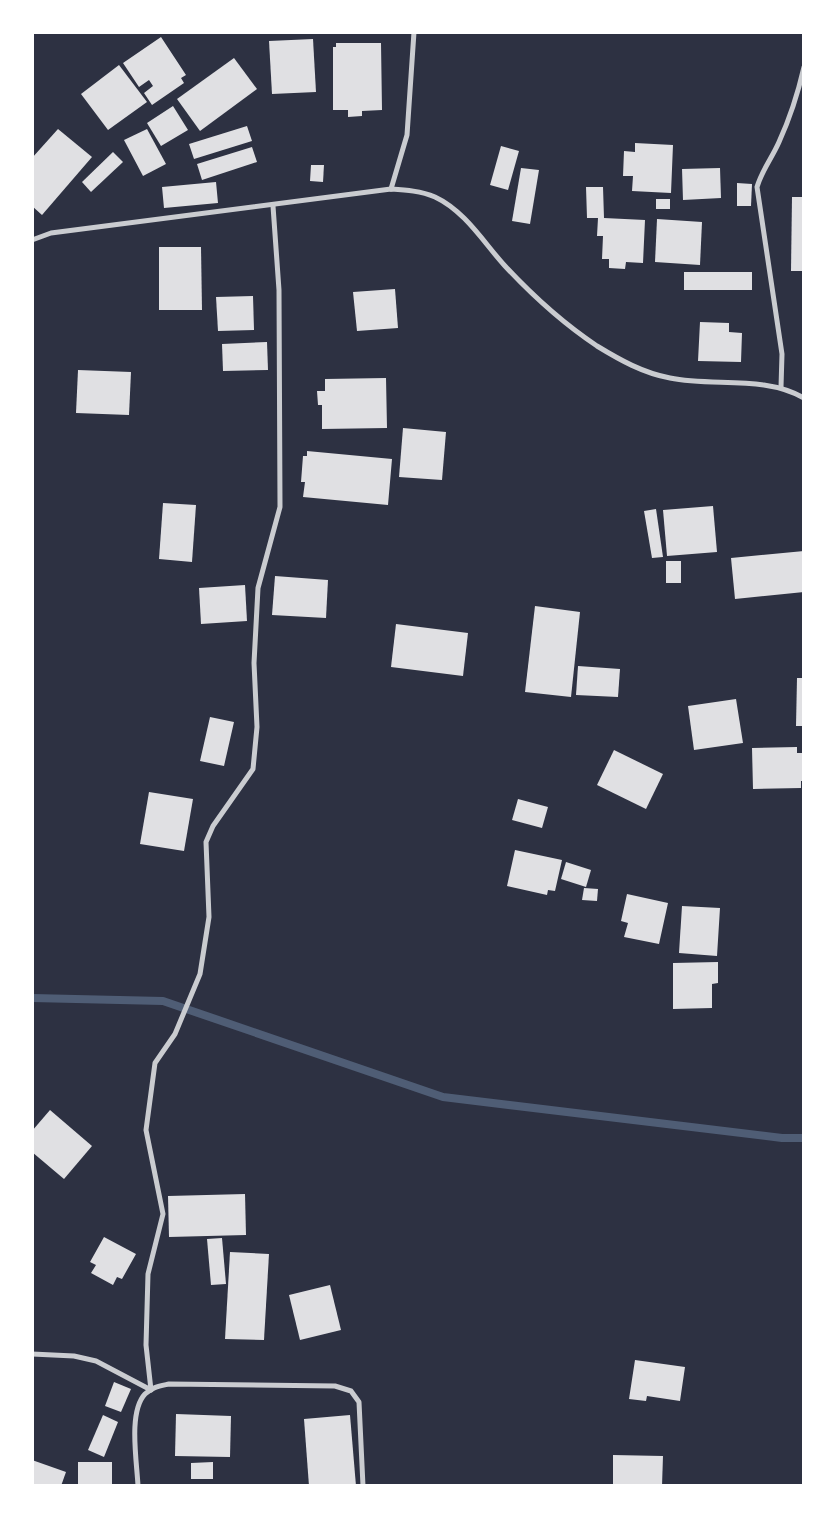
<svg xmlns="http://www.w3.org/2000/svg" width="836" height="1518" font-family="'Zilla Slab',serif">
	<rect width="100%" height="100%" fill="#2d3142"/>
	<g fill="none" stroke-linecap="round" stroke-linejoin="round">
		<path stroke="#4f5d75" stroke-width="8" d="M 32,998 L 163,1001 L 443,1097 L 782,1138 L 804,1138"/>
	</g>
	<g fill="#e0e0e3">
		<path d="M 161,37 L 186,75 L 181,78 L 184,83 L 152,105 L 144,93 L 153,86 L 149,80 L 139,87 L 123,63 Z"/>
		<path d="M 313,39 L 316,92 L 272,94 L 269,41 Z"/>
		<path d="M 336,43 L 381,43 L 382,110 L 362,111 L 362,116 L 348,117 L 348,110 L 333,110 L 333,47 L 336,47 Z"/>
		<path d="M 234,58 L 257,89 L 200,131 L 177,99 Z"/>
		<path d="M 119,65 L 147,102 L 108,130 L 81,94 Z"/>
		<path d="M 173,106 L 188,130 L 161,146 L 147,123 Z"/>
		<path d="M 247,126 L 252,141 L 194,159 L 189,144 Z"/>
		<path d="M 58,129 L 92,157 L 42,215 L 32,206 L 32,158 Z"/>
		<path d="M 147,129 L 166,164 L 143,176 L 124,140 Z"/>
		<path d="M 635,143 L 673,145 L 671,193 L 632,191 L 633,176 L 623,176 L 624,151 L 635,152 Z"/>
		<path d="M 501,146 L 519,151 L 508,190 L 490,185 Z"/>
		<path d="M 252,147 L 257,162 L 202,180 L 197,164 Z"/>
		<path d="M 113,152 L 123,162 L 91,192 L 82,182 Z"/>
		<path d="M 311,165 L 324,165 L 323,182 L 310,181 Z"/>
		<path d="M 521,168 L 539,170 L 530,224 L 512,221 Z"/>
		<path d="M 720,168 L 721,198 L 683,200 L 682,169 Z"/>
		<path d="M 216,182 L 218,203 L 164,208 L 162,187 Z"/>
		<path d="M 737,183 L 752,184 L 751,206 L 737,206 Z"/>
		<path d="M 586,187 L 603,187 L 604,218 L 645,220 L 643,263 L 626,262 L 625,269 L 609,268 L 609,259 L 602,259 L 603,236 L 597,236 L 598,218 L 587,218 Z"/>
		<path d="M 792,197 L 804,197 L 804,271 L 791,271 Z"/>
		<rect x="656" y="199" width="14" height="10"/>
		<path d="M 657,219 L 702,222 L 700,265 L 655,262 Z"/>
		<path d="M 159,247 L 201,247 L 202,310 L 159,310 Z"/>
		<rect x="684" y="272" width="68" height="18"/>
		<path d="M 395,289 L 398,328 L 357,331 L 353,292 Z"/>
		<path d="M 253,296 L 254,330 L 218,331 L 216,297 Z"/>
		<path d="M 700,322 L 729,323 L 729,332 L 742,333 L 741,362 L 698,361 Z"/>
		<path d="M 267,342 L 268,370 L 223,371 L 222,344 Z"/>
		<path d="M 78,370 L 131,372 L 129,415 L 76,413 Z"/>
		<path d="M 386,378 L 387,428 L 322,429 L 322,405 L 318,405 L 317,391 L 325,391 L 325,379 Z"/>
		<path d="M 403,428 L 446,432 L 442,480 L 399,477 Z"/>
		<path d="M 307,451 L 392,459 L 388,505 L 303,497 L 305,482 L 301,482 L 303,456 L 307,456 Z"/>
		<path d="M 163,503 L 196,505 L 192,562 L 159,559 Z"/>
		<path d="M 713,506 L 717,552 L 667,556 L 663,510 Z"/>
		<path d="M 656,509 L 663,557 L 652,558 L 644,511 Z"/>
		<path d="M 804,551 L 804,592 L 735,599 L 731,558 Z"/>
		<rect x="666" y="561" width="15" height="22"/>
		<path d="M 275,576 L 328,580 L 326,618 L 272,615 Z"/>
		<path d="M 245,585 L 247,621 L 201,624 L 199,588 Z"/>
		<path d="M 535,606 L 580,612 L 571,697 L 525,692 Z"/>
		<path d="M 396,624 L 468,633 L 463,676 L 391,667 Z"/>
		<path d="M 578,666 L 620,669 L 618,697 L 576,695 Z"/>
		<path d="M 797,678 L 804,678 L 804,726 L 796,726 Z"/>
		<path d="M 736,699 L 743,743 L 694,750 L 688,706 Z"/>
		<path d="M 210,717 L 234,722 L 224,766 L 200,761 Z"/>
		<path d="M 797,747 L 797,753 L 804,753 L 804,781 L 801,781 L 801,788 L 753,789 L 752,748 Z"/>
		<path d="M 614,750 L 663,774 L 646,809 L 597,785 Z"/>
		<path d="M 149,792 L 193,799 L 184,851 L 140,844 Z"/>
		<path d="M 518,799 L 548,807 L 542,828 L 512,820 Z"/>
		<path d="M 515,850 L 562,860 L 555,891 L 548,890 L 547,895 L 507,886 Z"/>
		<path d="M 566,862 L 591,870 L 586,887 L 561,879 Z"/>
		<path d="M 584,888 L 598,889 L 597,901 L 582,900 Z"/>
		<path d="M 627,894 L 668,903 L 659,944 L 624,937 L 628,923 L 621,921 Z"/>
		<path d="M 682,906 L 720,908 L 717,956 L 679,953 Z"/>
		<path d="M 718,962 L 718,983 L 712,984 L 712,1008 L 673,1009 L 673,963 Z"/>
		<path d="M 50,1110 L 92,1146 L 64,1179 L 32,1152 L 32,1131 Z"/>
		<path d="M 245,1194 L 246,1235 L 169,1237 L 168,1196 Z"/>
		<path d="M 104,1237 L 136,1254 L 122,1279 L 117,1277 L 113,1285 L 91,1273 L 96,1265 L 90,1262 Z"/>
		<path d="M 222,1238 L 226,1284 L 211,1285 L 207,1239 Z"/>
		<path d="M 230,1252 L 269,1254 L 264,1340 L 225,1339 Z"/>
		<path d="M 330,1285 L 341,1330 L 300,1340 L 289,1295 Z"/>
		<path d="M 635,1360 L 685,1367 L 680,1401 L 647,1396 L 646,1401 L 629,1399 Z"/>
		<path d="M 114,1382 L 131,1389 L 121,1412 L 105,1406 Z"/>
		<path d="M 176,1414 L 231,1416 L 230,1457 L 175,1456 Z"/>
		<path d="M 103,1415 L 118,1422 L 104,1457 L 88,1450 Z"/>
		<path d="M 350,1415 L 356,1486 L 309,1486 L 304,1419 Z"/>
		<path d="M 613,1455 L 663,1456 L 662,1486 L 613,1486 Z"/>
		<path d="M 32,1460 L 66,1472 L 61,1486 L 32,1486 Z"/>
		<rect x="78" y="1462" width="34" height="24"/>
		<path d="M 213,1462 L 213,1479 L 191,1479 L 191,1463 Z"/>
	</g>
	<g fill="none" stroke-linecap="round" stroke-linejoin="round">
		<g stroke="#caccd0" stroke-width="5">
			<path d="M 391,189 L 407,135 L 414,32"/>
			<path d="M 32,240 L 51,233 L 391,189 C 406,190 421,191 435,197 C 465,211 484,243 505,266 C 532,295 564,324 597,346 C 620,360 643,373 670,378 C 713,387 764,375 804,398"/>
			<path d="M 781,387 L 782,354 L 757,187 C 762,170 772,158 779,142 C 790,118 798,93 804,67"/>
			<path d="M 32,1354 L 74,1356 L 96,1361 L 151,1390"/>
			<path d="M 151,1390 L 146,1345 L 148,1274 L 163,1214 L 146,1130 L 155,1063 L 175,1034 L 200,974 L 209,917 L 206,842 L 213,826 L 253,769 L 257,727 L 254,663 L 258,588 L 280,507 L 279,290 L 273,206"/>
			<path d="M 138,1486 C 137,1462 128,1412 145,1394 C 152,1387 160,1386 169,1384 L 335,1386 L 351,1391 L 359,1402 L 363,1486"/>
		</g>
	</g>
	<rect width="836" height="1518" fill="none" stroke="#ffffff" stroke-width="68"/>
</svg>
